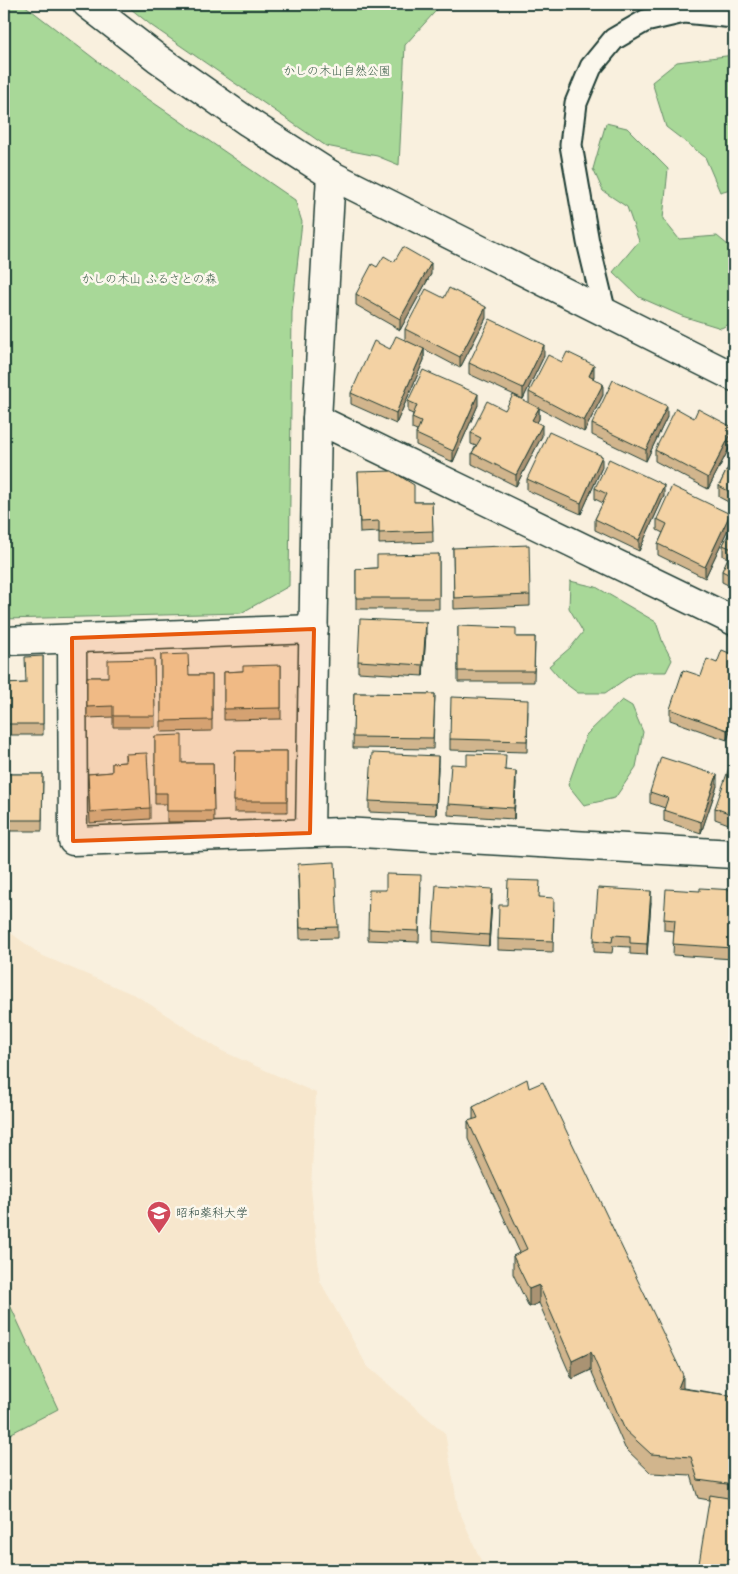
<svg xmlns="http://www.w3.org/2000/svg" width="738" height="1574" font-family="'Shantell Sans','Klee One',sans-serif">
	<rect width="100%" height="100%" fill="#f9f0de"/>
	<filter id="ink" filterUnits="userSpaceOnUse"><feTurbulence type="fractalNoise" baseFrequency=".02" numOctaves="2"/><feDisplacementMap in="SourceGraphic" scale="10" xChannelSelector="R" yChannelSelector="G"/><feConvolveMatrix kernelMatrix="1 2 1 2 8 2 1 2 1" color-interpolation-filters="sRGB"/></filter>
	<g filter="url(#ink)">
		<path fill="#f7e7cd" d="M 4,928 L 41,955 L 137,996 L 222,1051 L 316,1093 L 311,1188 L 320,1281 L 367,1366 L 445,1433 L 458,1508 L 485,1570 L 4,1570 Z"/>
		<g fill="#a8d898" stroke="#648a66">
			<path d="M 4,4 L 23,4 L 135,90 L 295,200 L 302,222 L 292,312 L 289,586 L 241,613 L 4,619 Z"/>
			<path d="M 125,4 L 442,4 L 405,45 L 399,165 L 377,156 L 326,146 L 152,26 Z"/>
			<path d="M 734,55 L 734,188 L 720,192 L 705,157 L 666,127 L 652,82 L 677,62 Z"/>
			<path d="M 606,123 L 627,128 L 668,169 L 663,219 L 679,239 L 717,236 L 734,250 L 734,322 L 721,328 L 682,316 L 639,297 L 613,272 L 639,241 L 627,207 L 603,191 L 593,169 Z"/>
			<path d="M 570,581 L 596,587 L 656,622 L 663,643 L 672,660 L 666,672 L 636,672 L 605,693 L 578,693 L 562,681 L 549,666 L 571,647 L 583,632 L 569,608 Z"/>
			<path d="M 622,700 L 632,706 L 643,732 L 636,767 L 615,798 L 584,805 L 568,785 L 586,735 Z"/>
			<path d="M 4,1292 L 58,1409 L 4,1437 Z"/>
		</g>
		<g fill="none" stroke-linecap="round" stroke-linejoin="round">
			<defs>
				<path id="service" d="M 605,313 L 588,242 L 571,145 L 576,103 L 591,67 L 614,39 L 645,21 L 684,12 L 734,17"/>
				<g id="minor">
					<path d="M 317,419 L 734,621"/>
					<path d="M 72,638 L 73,841 L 343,832 L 734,854"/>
					<path d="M 4,641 L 314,629"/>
					<path d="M 310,833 L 317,419 L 331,175"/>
				</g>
				<path id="tertiary" d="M 87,4 L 157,58 L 248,122 L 331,175 L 734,377"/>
			</defs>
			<use href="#service" stroke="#1f3d34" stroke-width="25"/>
			<use href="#minor" stroke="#1f3d34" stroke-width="31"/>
			<use href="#tertiary" stroke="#1f3d34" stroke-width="31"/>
			<use href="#service" stroke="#fbf7ec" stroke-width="21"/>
			<use href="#minor" stroke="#fbf7ec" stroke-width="28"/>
			<use href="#tertiary" stroke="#fbf7ec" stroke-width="28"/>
		</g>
		<g fill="#d1b58d" stroke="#1f3d34">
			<path d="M 394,262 L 431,274 L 400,330 L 356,305 L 356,294 L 377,267 Z"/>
			<path d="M 444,298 L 486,318 L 460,368 L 424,349 L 424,360 L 396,424 L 351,404 L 351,393 L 390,349 L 416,346 L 405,340 L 405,329 Z"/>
			<path d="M 544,356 L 523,399 L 469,374 L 469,363 Z"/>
			<path d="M 562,362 L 594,376 L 593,379 L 603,395 L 584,432 L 539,408 L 539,419 L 537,422 L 542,436 L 516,486 L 472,464 L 472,453 L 476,446 L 471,444 L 471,433 L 505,410 L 529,403 L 529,392 Z"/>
			<path d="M 408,401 L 478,405 L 453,462 L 416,445 L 416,434 L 417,431 L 412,429 L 412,418 L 413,414 L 408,412 Z"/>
			<path d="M 667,417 L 646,461 L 592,435 L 592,424 Z"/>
			<path d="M 734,439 L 708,489 L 655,461 L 655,450 Z"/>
			<path d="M 734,455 L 734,505 L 719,497 L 719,486 Z"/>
			<path d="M 602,467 L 581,514 L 527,490 L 527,479 Z"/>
			<path d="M 358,472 L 414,502 L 432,502 L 433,542 L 379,544 L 379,532 L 360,533 Z"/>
			<path d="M 595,488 L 664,496 L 639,551 L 595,530 L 595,519 L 603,503 L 595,499 Z"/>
			<path d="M 657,519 L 730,525 L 705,578 L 658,555 L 658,544 L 663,533 L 657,530 Z"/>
			<path d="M 734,523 L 734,588 L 722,582 L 722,571 L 728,558 L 723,556 L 723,545 Z"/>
			<path d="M 453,548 L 530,595 L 530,606 L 454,609 Z"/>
			<path d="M 439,554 L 439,609 L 356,609 L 356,569 L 377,568 Z"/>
			<path d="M 458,626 L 516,637 L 535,637 L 534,682 L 458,682 Z"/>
			<path d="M 426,633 L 423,676 L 358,672 L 358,661 Z"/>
			<path d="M 161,655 L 189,675 L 212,675 L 212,731 L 161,732 Z"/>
			<path d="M 734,655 L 727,740 L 670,720 L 670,709 L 701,676 L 717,663 Z"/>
			<path d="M 43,656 L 43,735 L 4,735 L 4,684 L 26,683 Z"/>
			<path d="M 154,659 L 155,727 L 113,727 L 113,717 L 87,718 L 87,677 L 108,677 Z"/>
			<path d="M 281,665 L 281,719 L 224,720 L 224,672 L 243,671 Z"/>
			<path d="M 354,693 L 435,694 L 433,749 L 353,748 Z"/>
			<path d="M 528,711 L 527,752 L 450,750 L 450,739 Z"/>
			<path d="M 155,736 L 182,763 L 213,763 L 214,822 L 167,822 L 167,804 L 155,804 Z"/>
			<path d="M 235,751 L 287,751 L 287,812 L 234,812 Z"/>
			<path d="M 125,754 L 150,808 L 150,819 L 90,823 L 88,774 L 112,772 L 112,763 L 125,762 Z"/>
			<path d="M 438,767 L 436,815 L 369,812 L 369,801 Z"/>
			<path d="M 506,770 L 516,782 L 514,819 L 448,815 L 448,804 Z"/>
			<path d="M 734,770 L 734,826 L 715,819 L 715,808 Z"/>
			<path d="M 4,774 L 43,774 L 42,831 L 4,831 Z"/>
			<path d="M 717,786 L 701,833 L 664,821 L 664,810 L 665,808 L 650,803 L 650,792 Z"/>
			<path d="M 298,875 L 338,927 L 338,938 L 300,939 Z"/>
			<path d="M 421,886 L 419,942 L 368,940 L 368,929 L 386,890 Z"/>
			<path d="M 734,890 L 734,939 L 733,959 L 673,955 L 674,931 L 664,930 L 664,919 L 700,891 Z"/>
			<path d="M 540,897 L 554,909 L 553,952 L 498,950 L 498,939 L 507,905 Z"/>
			<path d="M 492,900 L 489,946 L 433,942 L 433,931 Z"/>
			<path d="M 651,902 L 647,955 L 630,954 L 630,947 L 613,946 L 612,953 L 594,952 L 594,940 Z"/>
			<path d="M 529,1088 L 683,1388 L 734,1396 L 734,1570 L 709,1500 L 698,1498 L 691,1475 L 651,1473 L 625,1448 L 591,1370 L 572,1379 L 539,1303 L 529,1307 L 513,1274 L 513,1256 L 520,1253 L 468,1139 L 468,1121 L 473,1120 L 473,1107 Z"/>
		</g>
		<g fill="#aa9373" stroke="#1f3d34">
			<path d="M 431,263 L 431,274 L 400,330 L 400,319 Z"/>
			<path d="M 486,307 L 486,318 L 460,368 L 460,357 Z"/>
			<path d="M 544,345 L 544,356 L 523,399 L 523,388 Z"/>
			<path d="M 424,349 L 424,360 L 396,424 L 396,413 Z"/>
			<path d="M 594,365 L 594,376 L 589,387 L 589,376 Z"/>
			<path d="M 603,384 L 603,395 L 584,432 L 584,421 Z"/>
			<path d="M 478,394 L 478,405 L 453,462 L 453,451 Z"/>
			<path d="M 667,406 L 667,417 L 646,461 L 646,450 Z"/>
			<path d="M 539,408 L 539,419 L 532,431 L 532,420 Z"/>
			<path d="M 542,425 L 542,436 L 516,486 L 516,475 Z"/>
			<path d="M 734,428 L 734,439 L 708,489 L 708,478 Z"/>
			<path d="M 602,456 L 602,467 L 581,514 L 581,503 Z"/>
			<path d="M 664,485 L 664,496 L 639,551 L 639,540 Z"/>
			<path d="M 730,514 L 730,525 L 705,578 L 705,567 Z"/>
			<path d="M 426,622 L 426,633 L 423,676 L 423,665 Z"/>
			<path d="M 734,709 L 734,720 L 727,740 L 727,730 Z"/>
			<path d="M 438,756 L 438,767 L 436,815 L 436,804 Z"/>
			<path d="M 516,771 L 516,782 L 514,819 L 514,808 Z"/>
			<path d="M 717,775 L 717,786 L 701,833 L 701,822 Z"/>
			<path d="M 492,889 L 492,900 L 489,946 L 489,935 Z"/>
			<path d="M 651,891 L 651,902 L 647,955 L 647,944 Z"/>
			<path d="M 734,928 L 734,939 L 733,959 L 733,948 Z"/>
			<path d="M 539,1285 L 539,1303 L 529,1307 L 529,1289 Z"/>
			<path d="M 591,1352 L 591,1370 L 572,1379 L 572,1361 Z"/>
			<path d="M 683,1375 L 683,1393 L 678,1388 Z"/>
		</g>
		<g fill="#f3d2a4" stroke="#1f3d34">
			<path d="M 403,247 L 431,263 L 400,319 L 356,294 L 372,264 L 377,267 L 384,256 L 394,262 Z"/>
			<path d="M 449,288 L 486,307 L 460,357 L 405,329 L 426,289 L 444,298 Z"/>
			<path d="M 490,319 L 544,345 L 523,388 L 469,363 Z"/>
			<path d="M 396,336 L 424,349 L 396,413 L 351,393 L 374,341 L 390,349 Z"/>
			<path d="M 567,352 L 594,365 L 589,376 L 603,384 L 584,421 L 529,392 L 548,355 L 562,362 Z"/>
			<path d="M 423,370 L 478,394 L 453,451 L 416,434 L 421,422 L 412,418 L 417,405 L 408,401 Z"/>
			<path d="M 613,380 L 667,406 L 646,450 L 592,424 Z"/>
			<path d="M 513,395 L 539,408 L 532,420 L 542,425 L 516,475 L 472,453 L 481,438 L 471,433 L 487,401 L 505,410 Z"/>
			<path d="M 676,408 L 694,418 L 698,409 L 734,428 L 708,478 L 655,450 Z"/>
			<path d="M 549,432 L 602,456 L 581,503 L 527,479 Z"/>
			<path d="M 734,455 L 734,494 L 719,486 Z"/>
			<path d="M 609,459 L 664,485 L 639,540 L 595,519 L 607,494 L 595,488 Z"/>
			<path d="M 392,471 L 414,485 L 414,502 L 432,502 L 433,531 L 379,533 L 379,521 L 360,522 L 358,472 Z"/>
			<path d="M 672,486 L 730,514 L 705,567 L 658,544 L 667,524 L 657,519 Z"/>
			<path d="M 734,523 L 734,577 L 722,571 L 732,549 L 723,545 Z"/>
			<path d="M 529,545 L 530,595 L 454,598 L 453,548 Z"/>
			<path d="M 439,554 L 439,598 L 356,598 L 356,569 L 377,568 L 377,555 Z"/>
			<path d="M 360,619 L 426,622 L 423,665 L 358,661 Z"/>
			<path d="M 458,626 L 516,628 L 516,637 L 535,637 L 534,671 L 458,671 Z"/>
			<path d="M 722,650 L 734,655 L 734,709 L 727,730 L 670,709 L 683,670 L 701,676 L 707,659 L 717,663 Z"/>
			<path d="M 188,654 L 189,675 L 212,675 L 212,720 L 161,721 L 161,655 Z"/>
			<path d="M 43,656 L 43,724 L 4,724 L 4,684 L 26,683 L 25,657 Z"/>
			<path d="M 154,659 L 155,716 L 113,716 L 113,706 L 87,707 L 87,677 L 108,677 L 108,660 Z"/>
			<path d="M 281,665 L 281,708 L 224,709 L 224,672 L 243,671 L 243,666 Z"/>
			<path d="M 354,693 L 435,694 L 433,738 L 353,737 Z"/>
			<path d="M 451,697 L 528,700 L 527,741 L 450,739 Z"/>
			<path d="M 182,735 L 182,763 L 213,763 L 214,811 L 167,811 L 167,793 L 155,793 L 155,736 Z"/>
			<path d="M 235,751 L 287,751 L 287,801 L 234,801 Z"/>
			<path d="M 147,753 L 150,808 L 90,812 L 88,774 L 112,772 L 112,763 L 126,762 L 125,754 Z"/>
			<path d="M 372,753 L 438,756 L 436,804 L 369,801 Z"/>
			<path d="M 467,754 L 506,755 L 505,770 L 516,771 L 514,808 L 448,804 L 451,764 L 467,765 Z"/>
			<path d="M 661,757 L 717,775 L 701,822 L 664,810 L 668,798 L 650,792 Z"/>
			<path d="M 729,768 L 734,770 L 734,815 L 715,808 Z"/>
			<path d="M 4,774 L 43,774 L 42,820 L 4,820 Z"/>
			<path d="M 335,862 L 338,927 L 300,928 L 298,864 Z"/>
			<path d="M 386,874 L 421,875 L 419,931 L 368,929 L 369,890 L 386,890 Z"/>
			<path d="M 508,880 L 540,881 L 539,897 L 554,898 L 553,941 L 498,939 L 499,905 L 507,905 Z"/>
			<path d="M 436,885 L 492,889 L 489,935 L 433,931 Z"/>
			<path d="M 598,888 L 651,891 L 647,944 L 630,943 L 630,936 L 613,935 L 612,942 L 594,940 Z"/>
			<path d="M 700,888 L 734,890 L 734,928 L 733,948 L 673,944 L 675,920 L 664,919 L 666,889 L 700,891 Z"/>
			<path d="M 527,1079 L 529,1088 L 543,1082 L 683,1375 L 678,1388 L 734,1396 L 734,1485 L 698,1480 L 691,1457 L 651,1454 L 625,1430 L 591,1352 L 572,1361 L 539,1285 L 529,1289 L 513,1256 L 527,1249 L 468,1121 L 478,1118 L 473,1107 Z"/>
			<path d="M 710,1495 L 734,1499 L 734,1570 L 698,1570 Z"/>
		</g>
	</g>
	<path fill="#e8590c" fill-opacity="0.2" stroke="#e8590c" stroke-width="4" stroke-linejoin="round" d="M 314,629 L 310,833 L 73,841 L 72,638 Z"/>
	<defs>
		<symbol id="university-pin" viewBox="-11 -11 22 30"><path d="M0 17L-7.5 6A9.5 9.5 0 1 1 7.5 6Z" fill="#d1495b" stroke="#fbf7ec"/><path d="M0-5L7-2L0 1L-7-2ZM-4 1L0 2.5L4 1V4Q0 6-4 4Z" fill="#fff"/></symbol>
	</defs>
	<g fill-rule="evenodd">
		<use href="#university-pin" x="145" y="1199" width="28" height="38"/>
	</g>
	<g text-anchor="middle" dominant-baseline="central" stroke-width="5" stroke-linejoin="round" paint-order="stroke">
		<g font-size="12" fill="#3a5c48" stroke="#fbf7ec">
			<text x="337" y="71">かしの木山自然公園</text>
			<text x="149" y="279">かしの木山 ふるさとの森</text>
		</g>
		<g font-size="12" fill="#1f3d34" stroke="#fbf7ec" text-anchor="start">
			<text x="176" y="1213">昭和薬科大学</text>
		</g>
	</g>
	<rect width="738" height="1574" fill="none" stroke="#fbf7ec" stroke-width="20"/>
	<rect x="10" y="10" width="718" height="1554" fill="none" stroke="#1f3d34" stroke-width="2" filter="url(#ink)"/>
</svg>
